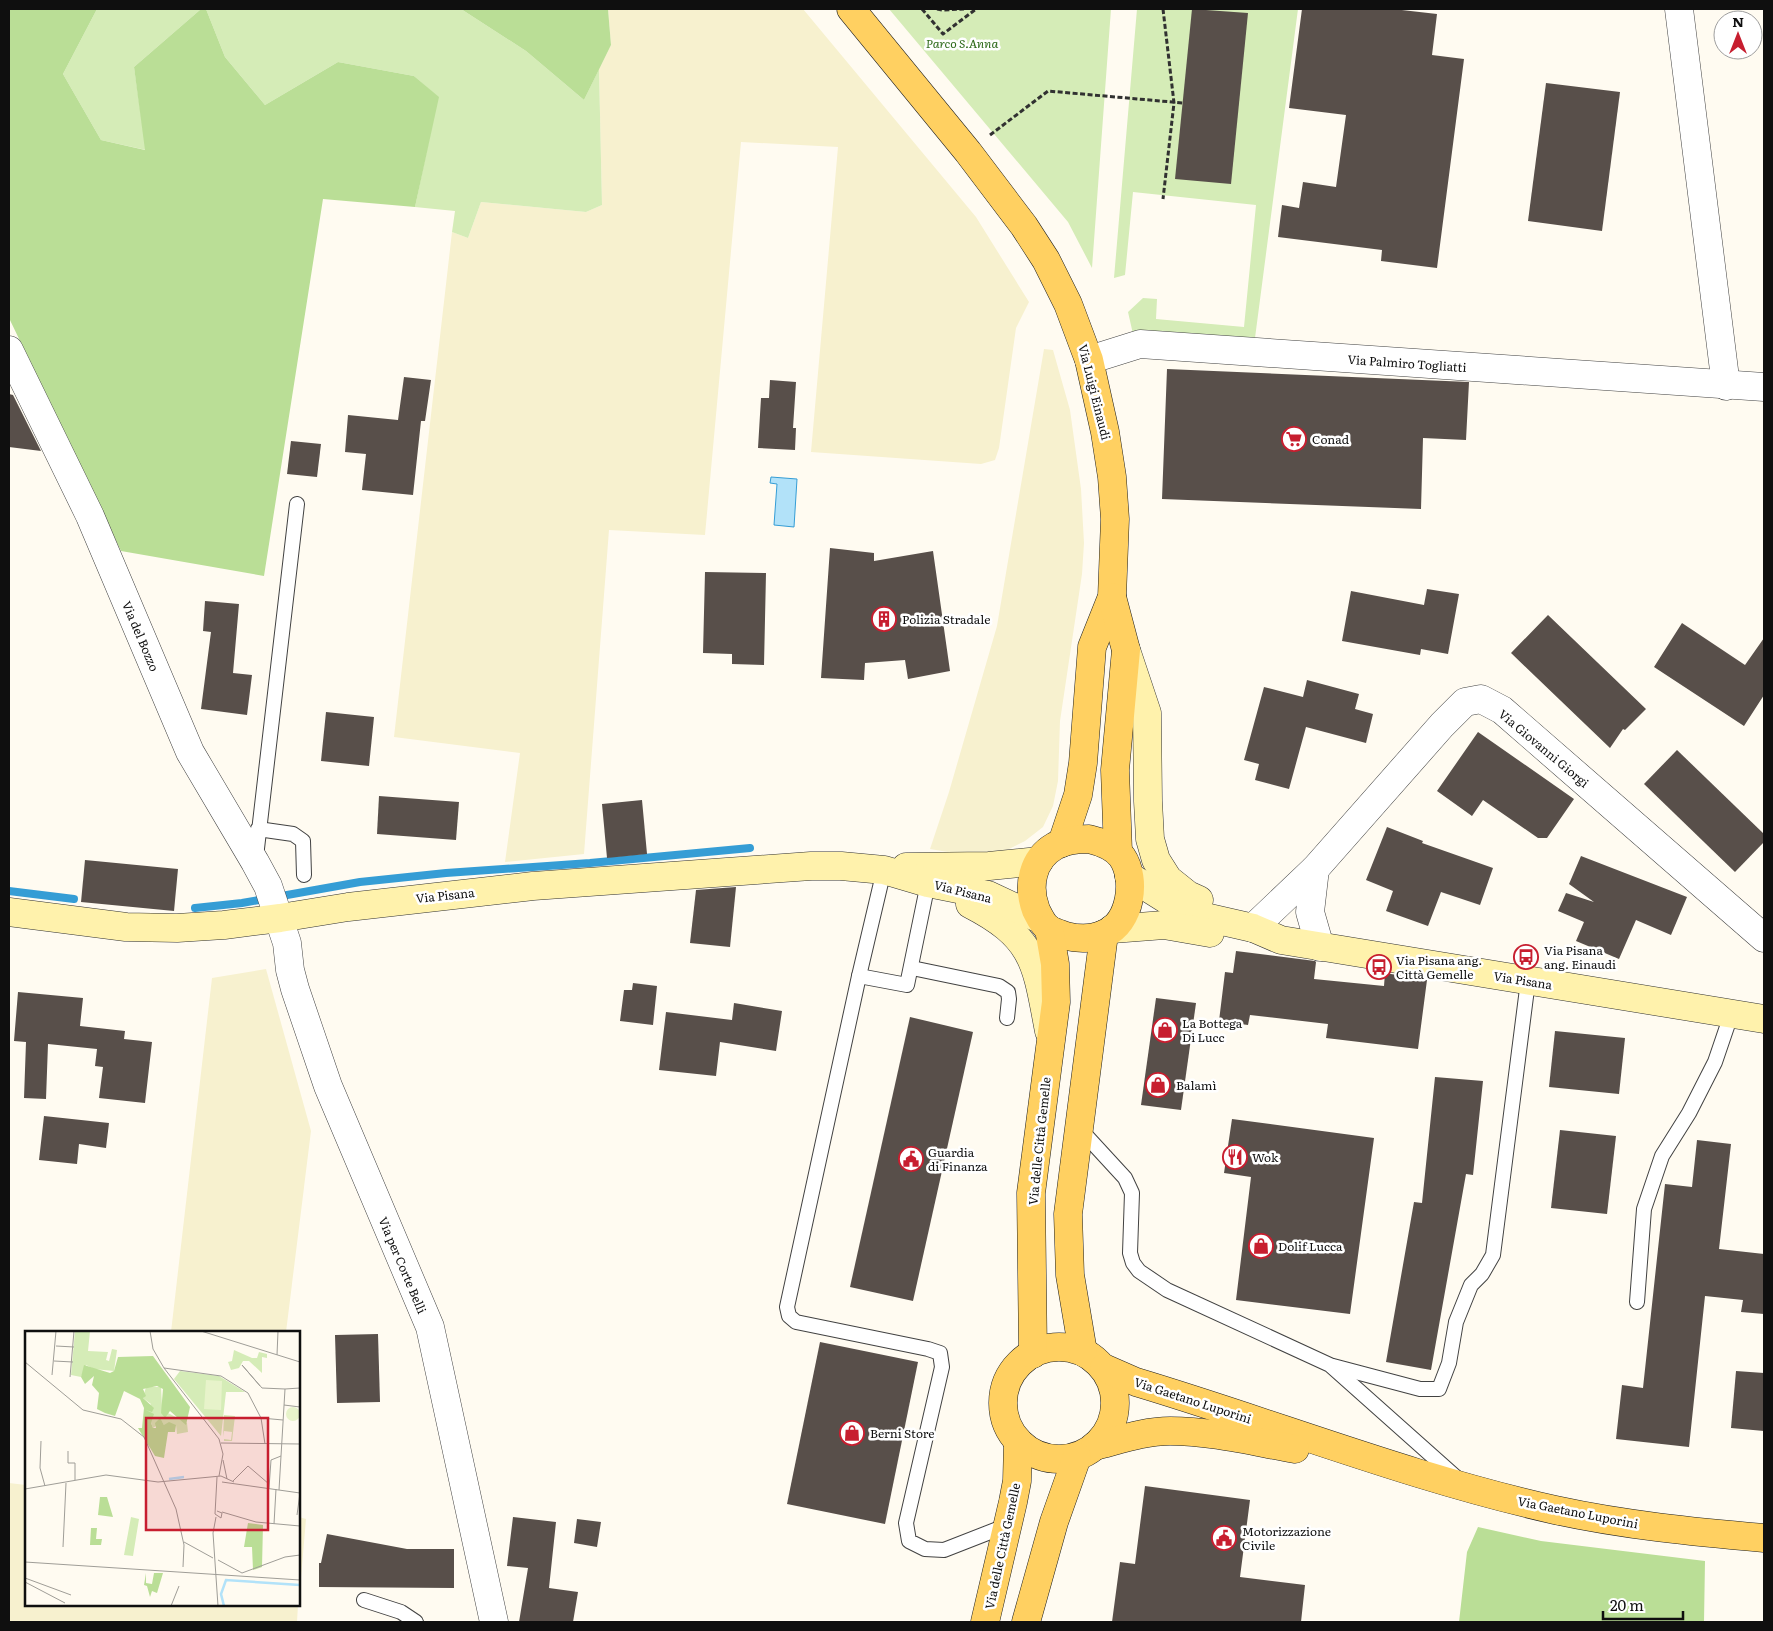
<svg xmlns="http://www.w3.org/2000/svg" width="1773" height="1631" font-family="Literata,serif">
	<rect width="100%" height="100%" fill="#fffbf1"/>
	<g fill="#f7f1cf">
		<path d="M 608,9 L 803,9 L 976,217 L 1029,302 L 1016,328 L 999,448 L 995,460 L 981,464 L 811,452 L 838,147 L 741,142 L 705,535 L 609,530 L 584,854 L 505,862 L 520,753 L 394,737 L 452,232 L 468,238 L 481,202 L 586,212 L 602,205 L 599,69 L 611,45 Z"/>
		<path d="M 1044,349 L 1053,350 L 1070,410 L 1081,489 L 1084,543 L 1082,574 L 1060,721 L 1058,781 L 1053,806 L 1043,827 L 1025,841 L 997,855 L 960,854 L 930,849 L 949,792 L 997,626 Z"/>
		<path d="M 266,969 L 311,1131 L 286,1332 L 171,1332 L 212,978 Z"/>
		<path d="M 9,1483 L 26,1485 L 26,1605 L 298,1605 L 297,1622 L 9,1622 Z"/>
		<path d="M 299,1517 L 306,1519 L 299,1601 Z"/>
	</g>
	<g fill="#d5ecb7">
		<path d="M 97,9 L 201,9 L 134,67 L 146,150 L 101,140 L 63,74 Z"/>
		<path d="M 206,9 L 461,9 L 526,51 L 584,100 L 599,69 L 602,205 L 586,212 L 481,202 L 468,238 L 452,232 L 455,211 L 415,207 L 438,97 L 414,76 L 338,62 L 265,105 L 225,57 Z"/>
		<path d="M 889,9 L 1111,9 L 1092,268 L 1068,222 Z"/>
		<path d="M 1137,9 L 1298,9 L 1255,338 L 1133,334 L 1128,312 L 1143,298 L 1157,299 L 1156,319 L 1244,327 L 1256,205 L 1133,192 L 1125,275 L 1114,278 Z"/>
	</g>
	<g fill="#bade96">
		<path d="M 9,9 L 97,9 L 63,74 L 101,140 L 145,150 L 134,67 L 201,9 L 206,9 L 225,57 L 265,105 L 338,62 L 414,76 L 439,97 L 415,207 L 323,199 L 264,576 L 121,551 L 9,318 Z"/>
		<path d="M 461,9 L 608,9 L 611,45 L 584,100 L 526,51 Z"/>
		<path d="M 1478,1527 L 1541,1541 L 1705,1561 L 1704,1622 L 1459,1622 L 1467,1552 Z"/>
	</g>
	<path fill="#b2e2f9" stroke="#359dd5" d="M 771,477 L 797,479 L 794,527 L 774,525 L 777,484 L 770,483 Z"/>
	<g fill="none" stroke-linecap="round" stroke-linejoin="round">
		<g stroke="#359dd5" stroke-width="8">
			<path d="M 9,891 L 74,899"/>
			<path d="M 195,908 L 242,903 L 360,882 L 446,873 L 590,863 L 750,848"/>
		</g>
	</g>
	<g fill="#584f4a">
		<path d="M 1192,9 L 1248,13 L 1231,184 L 1175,179 Z"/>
		<path d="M 1302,9 L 1393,9 L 1437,14 L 1432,55 L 1464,59 L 1437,268 L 1381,261 L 1382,250 L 1278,237 L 1282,205 L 1299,208 L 1303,182 L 1336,187 L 1346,115 L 1289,108 Z"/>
		<path d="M 1546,83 L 1620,92 L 1602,231 L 1528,221 Z"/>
		<path d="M 1167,369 L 1469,382 L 1466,440 L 1423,438 L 1421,509 L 1162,499 Z"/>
		<path d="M 404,377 L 431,380 L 425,421 L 421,421 L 413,495 L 362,490 L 366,454 L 345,452 L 348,415 L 398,420 Z"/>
		<path d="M 770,380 L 796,382 L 793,428 L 796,428 L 795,450 L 758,448 L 761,398 L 769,398 Z"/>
		<path d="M 9,394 L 13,395 L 41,451 L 9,447 Z"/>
		<path d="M 291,441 L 321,444 L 317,477 L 287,474 Z"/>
		<path d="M 830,548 L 874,553 L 874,561 L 933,551 L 950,671 L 908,679 L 905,660 L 865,663 L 864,680 L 821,678 Z"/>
		<path d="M 705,572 L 766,573 L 764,665 L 732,664 L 732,654 L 703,653 Z"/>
		<path d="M 1427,589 L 1459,594 L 1448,654 L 1421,649 L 1420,655 L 1342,641 L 1351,591 L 1424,605 Z"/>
		<path d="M 205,601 L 239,604 L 233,673 L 252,675 L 247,715 L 201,709 L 211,632 L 203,631 Z"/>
		<path d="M 1548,615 L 1646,709 L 1625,730 L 1623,729 L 1610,748 L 1511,653 Z"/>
		<path d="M 1682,623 L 1745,665 L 1764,638 L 1764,695 L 1744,726 L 1654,667 Z"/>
		<path d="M 1307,680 L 1359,694 L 1355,709 L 1373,714 L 1366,743 L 1306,727 L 1289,789 L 1255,780 L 1259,764 L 1244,760 L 1264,687 L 1303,697 Z"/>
		<path d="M 326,712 L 374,717 L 369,766 L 321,761 Z"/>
		<path d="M 1478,732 L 1574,799 L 1547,838 L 1538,838 L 1483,800 L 1472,816 L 1437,791 Z"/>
		<path d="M 1677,750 L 1764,834 L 1764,842 L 1735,872 L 1644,784 Z"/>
		<path d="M 379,796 L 459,802 L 456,840 L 377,834 Z"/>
		<path d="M 642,800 L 647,854 L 607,858 L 602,804 Z"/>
		<path d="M 1387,827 L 1423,841 L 1422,843 L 1493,868 L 1480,905 L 1441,892 L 1428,926 L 1386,911 L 1393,891 L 1366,880 Z"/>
		<path d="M 1581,856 L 1687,897 L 1671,935 L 1636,920 L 1619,959 L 1576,941 L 1584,922 L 1558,911 L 1566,893 L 1594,902 L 1569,884 Z"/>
		<path d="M 85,860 L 178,869 L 174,911 L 81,902 Z"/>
		<path d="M 736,887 L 730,947 L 690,943 L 696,890 Z"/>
		<path d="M 1236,951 L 1315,961 L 1316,962 L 1314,979 L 1384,986 L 1385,973 L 1427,980 L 1418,1049 L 1326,1038 L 1328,1024 L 1250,1015 L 1248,1025 L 1219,1021 L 1225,972 L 1233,973 Z"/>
		<path d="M 633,983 L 657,986 L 653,1025 L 620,1021 L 624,990 L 632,990 Z"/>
		<path d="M 18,992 L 83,998 L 80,1026 L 125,1031 L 124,1039 L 152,1042 L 145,1103 L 99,1098 L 103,1067 L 95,1066 L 97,1049 L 48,1044 L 46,1099 L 24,1098 L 26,1042 L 14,1041 Z"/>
		<path d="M 1156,998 L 1196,1003 L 1181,1110 L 1141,1105 Z"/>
		<path d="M 734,1003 L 782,1011 L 776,1051 L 720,1042 L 716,1076 L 659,1070 L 666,1012 L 732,1020 Z"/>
		<path d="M 910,1017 L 973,1032 L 913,1301 L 850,1287 Z"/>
		<path d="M 1555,1031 L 1625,1038 L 1619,1094 L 1549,1087 Z"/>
		<path d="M 1435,1077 L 1483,1081 L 1473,1175 L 1466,1174 L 1431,1370 L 1386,1362 L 1414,1202 L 1422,1203 Z"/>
		<path d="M 44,1116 L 109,1123 L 106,1148 L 79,1144 L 77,1164 L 39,1160 Z"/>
		<path d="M 1232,1119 L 1374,1138 L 1350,1314 L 1236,1300 L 1251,1177 L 1224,1173 Z"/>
		<path d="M 1560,1130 L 1616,1136 L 1607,1214 L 1551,1208 Z"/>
		<path d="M 1697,1140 L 1731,1144 L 1719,1249 L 1764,1254 L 1764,1314 L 1741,1312 L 1743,1300 L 1705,1296 L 1689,1447 L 1616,1439 L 1622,1385 L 1643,1388 L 1665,1184 L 1692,1187 Z"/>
		<path d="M 378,1334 L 380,1402 L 337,1403 L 335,1335 Z"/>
		<path d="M 820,1342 L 918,1362 L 885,1524 L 787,1504 Z"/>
		<path d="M 1736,1371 L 1764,1373 L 1764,1431 L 1731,1428 Z"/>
		<path d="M 1145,1486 L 1250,1500 L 1240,1577 L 1305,1585 L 1301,1622 L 1112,1622 L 1120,1562 L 1135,1564 Z"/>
		<path d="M 513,1517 L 556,1522 L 549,1588 L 578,1592 L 573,1622 L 519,1622 L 528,1568 L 507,1566 Z"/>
		<path d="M 577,1519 L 601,1522 L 597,1547 L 574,1543 Z"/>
		<path d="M 327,1534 L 407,1549 L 454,1549 L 454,1588 L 319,1587 L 319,1563 L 321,1563 Z"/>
	</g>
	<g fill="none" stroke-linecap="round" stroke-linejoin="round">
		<defs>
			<g id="service">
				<path d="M 258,829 L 293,834 L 303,841 L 304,875"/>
				<path d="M 256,857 L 297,504"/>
				<path d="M 884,870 L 859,976 L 787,1307 L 789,1316 L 796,1322 L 928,1349 L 940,1353 L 942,1367 L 906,1523 L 909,1541 L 925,1549 L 944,1550 L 1008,1525"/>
				<path d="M 912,968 L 999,986 L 1008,992 L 1009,999 L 1007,1018"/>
				<path d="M 859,976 L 907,985 L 928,883"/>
				<path d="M 1079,1128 L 1125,1178 L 1132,1193 L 1130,1253 L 1133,1263 L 1139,1271 L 1167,1290 L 1330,1365 L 1458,1479"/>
				<path d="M 1637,1302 L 1644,1209 L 1662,1156 L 1689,1113 L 1715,1062 L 1731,1015"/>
				<path d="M 1333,1366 L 1420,1389 L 1439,1389 L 1449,1363 L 1456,1322 L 1471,1285 L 1482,1274 L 1493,1255 L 1528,981"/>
				<path d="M 364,1600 L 401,1612 L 416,1622"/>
			</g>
			<g id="minor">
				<path d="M 1679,9 L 1726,386"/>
				<path d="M 9,350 L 90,516 L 190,752 L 255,862 L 268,886 L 287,943 L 290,970 L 295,989 L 328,1086 L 430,1327 L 494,1622"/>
				<path d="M 1089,360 L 1140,344 L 1764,387"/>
				<path d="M 1315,869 L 1310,912 L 1320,947"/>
				<path d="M 1253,928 L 1315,869 L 1442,725 L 1465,702 L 1481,699 L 1502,710 L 1764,938"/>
			</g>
			<g id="secondary">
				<path d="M 1126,650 L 1147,713 L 1148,801 L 1150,839 L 1156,860 L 1168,879 L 1188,895 L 1199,900"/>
				<path d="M 906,867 L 989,866 L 1039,861"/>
				<path d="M 1129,876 L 1180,908 L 1196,915 L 1253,928 L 1281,940 L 1764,1019"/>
				<path d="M 970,904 C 1036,938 1036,964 1049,1031"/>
				<path d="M 9,912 L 126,927 L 177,928 L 224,925 L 280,918 L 348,907 L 533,886 L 811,866 L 841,866 L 884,870 L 928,883 L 988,895 L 1040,919"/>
				<path d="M 1112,929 L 1164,925 L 1210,933"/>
			</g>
			<g id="primary">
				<path d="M 851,9 L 968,152 L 1024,226 L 1046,260 L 1068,304 L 1089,360 L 1105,432 L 1112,477 L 1115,519 L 1112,597 L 1092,647 L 1083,763 L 1078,795 L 1062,843"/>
				<path d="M 1112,597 L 1126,650 L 1115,770 L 1118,852"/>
				<path d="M 1089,839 C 1101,842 1114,846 1122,857 C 1137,879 1131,923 1104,934 C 1093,939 1078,939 1066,936 C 1061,934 1053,932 1049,929 C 1043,925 1039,916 1036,910 C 1027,886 1032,859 1055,846 C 1065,840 1077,839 1089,839 Z"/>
				<circle cx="1059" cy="1403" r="56"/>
				<path d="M 1083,1352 L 1070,1275 L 1068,1214 L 1104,934"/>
				<path d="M 1033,1354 L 1031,1193 L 1056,1002 L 1055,964 L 1049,929"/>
				<path d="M 1104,1368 L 1136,1382 C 1276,1424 1412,1478 1555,1510 C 1624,1525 1694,1532 1764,1538"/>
				<path d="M 1095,1446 C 1119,1440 1145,1431 1170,1431 C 1212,1431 1255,1442 1295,1449"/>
				<path d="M 985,1622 L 1013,1502 L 1017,1481 L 1018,1441"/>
				<path d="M 1026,1622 L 1054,1522 L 1077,1457"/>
			</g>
		</defs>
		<use href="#service" stroke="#424242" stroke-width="16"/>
		<use href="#minor" stroke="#424242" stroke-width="29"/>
		<use href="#secondary" stroke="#313131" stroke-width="29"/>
		<use href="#primary" stroke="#202020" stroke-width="29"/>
		<g stroke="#313131" stroke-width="3" stroke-dasharray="5 2.5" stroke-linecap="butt">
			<path d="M 922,9 L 943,34 L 976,9"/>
			<path d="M 937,9 L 942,10 L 964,9"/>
			<path d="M 1163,9 L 1174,103 L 1163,199"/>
			<path d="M 990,135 L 1048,91 L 1183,103"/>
		</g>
		<use href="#service" stroke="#fff" stroke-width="14"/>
		<use href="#minor" stroke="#fff" stroke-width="28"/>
		<use href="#secondary" stroke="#fff2ac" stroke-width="28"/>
		<use href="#primary" stroke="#ffd061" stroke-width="28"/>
	</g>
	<defs>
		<symbol id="supermarket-ring" viewBox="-11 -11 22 22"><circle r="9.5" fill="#fff" stroke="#c71e2f" stroke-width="1.5"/><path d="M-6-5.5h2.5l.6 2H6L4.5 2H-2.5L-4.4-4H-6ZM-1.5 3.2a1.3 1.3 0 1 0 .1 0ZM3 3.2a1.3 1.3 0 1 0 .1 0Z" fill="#c71e2f"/></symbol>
		<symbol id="building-ring" viewBox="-11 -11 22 22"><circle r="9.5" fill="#fff" stroke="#c71e2f" stroke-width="1.5"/><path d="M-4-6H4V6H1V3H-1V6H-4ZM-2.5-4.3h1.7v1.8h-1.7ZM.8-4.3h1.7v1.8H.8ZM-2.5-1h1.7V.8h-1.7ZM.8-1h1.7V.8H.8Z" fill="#c71e2f"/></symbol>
		<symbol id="bus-ring" viewBox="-11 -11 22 22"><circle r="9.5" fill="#fff" stroke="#c71e2f" stroke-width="1.5"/><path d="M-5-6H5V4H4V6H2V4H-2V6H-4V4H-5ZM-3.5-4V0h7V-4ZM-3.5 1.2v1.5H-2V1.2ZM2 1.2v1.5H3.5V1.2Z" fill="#c71e2f"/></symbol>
		<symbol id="shop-ring" viewBox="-11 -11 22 22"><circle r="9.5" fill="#fff" stroke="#c71e2f" stroke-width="1.5"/><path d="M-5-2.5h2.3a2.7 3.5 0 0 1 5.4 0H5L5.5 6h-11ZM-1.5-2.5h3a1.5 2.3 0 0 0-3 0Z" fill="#c71e2f"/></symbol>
		<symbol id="restaurant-ring" viewBox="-11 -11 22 22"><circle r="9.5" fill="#fff" stroke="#c71e2f" stroke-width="1.5"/><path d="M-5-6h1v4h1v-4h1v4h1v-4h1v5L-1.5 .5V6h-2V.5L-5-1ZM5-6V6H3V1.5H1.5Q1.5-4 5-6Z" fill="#c71e2f"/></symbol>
		<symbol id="civic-ring" viewBox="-11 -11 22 22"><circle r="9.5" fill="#fff" stroke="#c71e2f" stroke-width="1.5"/><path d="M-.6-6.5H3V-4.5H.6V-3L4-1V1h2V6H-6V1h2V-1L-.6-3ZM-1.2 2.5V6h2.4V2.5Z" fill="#c71e2f"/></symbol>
	</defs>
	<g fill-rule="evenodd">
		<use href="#supermarket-ring" x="1280" y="425" width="28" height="28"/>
		<use href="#building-ring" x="870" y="605" width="28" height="28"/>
		<use href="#bus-ring" x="1512" y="943" width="28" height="28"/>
		<use href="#bus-ring" x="1365" y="953" width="28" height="28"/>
		<use href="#shop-ring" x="1151" y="1016" width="28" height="28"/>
		<use href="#shop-ring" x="1144" y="1071" width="28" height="28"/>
		<use href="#restaurant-ring" x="1221" y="1143" width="28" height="28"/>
		<use href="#civic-ring" x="897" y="1145" width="28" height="28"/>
		<use href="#shop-ring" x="1247" y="1232" width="28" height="28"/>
		<use href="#shop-ring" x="838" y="1419" width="28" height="28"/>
		<use href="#civic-ring" x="1210" y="1524" width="28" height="28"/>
	</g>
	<g text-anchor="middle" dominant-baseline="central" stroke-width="5" stroke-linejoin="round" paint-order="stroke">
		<g font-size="12" font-style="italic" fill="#2f6b1b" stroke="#fff">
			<text x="962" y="43">Parco S.Anna</text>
		</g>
		<g font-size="12" fill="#0f0f0f" stroke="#fff">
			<text transform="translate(1407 363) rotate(4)">Via Palmiro Togliatti</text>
			<text transform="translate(1095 392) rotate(76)">Via Luigi Einaudi</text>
			<text transform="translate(141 636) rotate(67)">Via del Bozzo</text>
			<text transform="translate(1544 748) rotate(40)">Via Giovanni Giorgi</text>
			<text transform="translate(963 891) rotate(14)">Via Pisana</text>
			<text transform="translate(445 895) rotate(-6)">Via Pisana</text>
			<text transform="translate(1523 980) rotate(9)">Via Pisana</text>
			<text transform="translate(1039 1141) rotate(-84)">Via delle Città Gemelle</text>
			<text transform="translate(403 1265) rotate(67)">Via per Corte Belli</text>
			<text transform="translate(1193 1400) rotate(18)">Via Gaetano Luporini</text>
			<text transform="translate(1578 1512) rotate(11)">Via Gaetano Luporini</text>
			<text transform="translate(1002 1546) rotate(-78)">Via delle Città Gemelle</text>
		</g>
		<g font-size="12" fill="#0f0f0f" stroke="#fff" text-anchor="start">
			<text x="1312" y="439">Conad</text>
			<text x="902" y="619">Polizia Stradale</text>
			<text x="1544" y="950">Via Pisana<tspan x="1544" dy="14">ang. Einaudi</tspan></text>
			<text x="1396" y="960">Via Pisana ang.<tspan x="1396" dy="14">Città Gemelle</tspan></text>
			<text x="1182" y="1023">La Bottega<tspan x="1182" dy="14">Di Lucc</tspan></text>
			<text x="1176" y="1085">Balamì</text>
			<text x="928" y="1152">Guardia<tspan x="928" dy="14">di Finanza</tspan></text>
			<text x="1252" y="1157">Wok</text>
			<text x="1278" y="1246">Dolif Lucca</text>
			<text x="870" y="1433">Berni Store</text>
			<text x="1242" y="1531">Motorizzazione<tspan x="1242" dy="14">Civile</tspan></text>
		</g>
	</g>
	<g transform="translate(25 1331)">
		<rect width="275" height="275" fill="#fffbf1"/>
		<path d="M 50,0 L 65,0 L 63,20 L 83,21 L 81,29 L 84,30 L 87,18 L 92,19 L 89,40 L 69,38 L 61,34 L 56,46 L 46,44 ZM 209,19 L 227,27 L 232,27 L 234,21 L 242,23 L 242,27 L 237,26 L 237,42 L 224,30 L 218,30 L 214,37 L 206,39 L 203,31 L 207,30 ZM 155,40 L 194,45 L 220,61 L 201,61 L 196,105 L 149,48 ZM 121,56 L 136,56 L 137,75 L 143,82 L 162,92 L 163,101 L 152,103 L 151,94 L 139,94 L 137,91 L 128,97 L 121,79 L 126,73 L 118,67 ZM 199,84 L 210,85 L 207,110 L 199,110 L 199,108 L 206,109 L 207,101 L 199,100 L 198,106 ZM 106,186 L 114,188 L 108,225 L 99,224 Z" fill="#d5ecb7"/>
		<path d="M 128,25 L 165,76 L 161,94 L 145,80 L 140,87 L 136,82 L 138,58 L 132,55 L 118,58 L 121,65 L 118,67 L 129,77 L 127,81 L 121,79 L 129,83 L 126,92 L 128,97 L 131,97 L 130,92 L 135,87 L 139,94 L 144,91 L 151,94 L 150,101 L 143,101 L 139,127 L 130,125 L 113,97 L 117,97 L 119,77 L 115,68 L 99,60 L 90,85 L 80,82 L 72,78 L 74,62 L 67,54 L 69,45 L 60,53 L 56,46 L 59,34 L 85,42 L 89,40 L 93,26 ZM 75,166 L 82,166 L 88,186 L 73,184 ZM 223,192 L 238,194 L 237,236 L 228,239 L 227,216 L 219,216 ZM 66,197 L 72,197 L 71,208 L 77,208 L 76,214 L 65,214 ZM 121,242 L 121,252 L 127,253 L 129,242 L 138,242 L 132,262 L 127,260 L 125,266 L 122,255 L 119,254 Z" fill="#bade96"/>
		<path d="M 181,49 L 197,50 L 196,79 L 179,78 ZM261 83a7 7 0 1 1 14 0a7 7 0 1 1-14 0Z" fill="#e7f3ca"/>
		<path fill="none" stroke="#b2e2f9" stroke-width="2.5" d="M 144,148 L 159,146M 199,275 L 196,263 L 201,249 L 275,254"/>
		<path fill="none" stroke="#9f9d97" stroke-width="1" d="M 125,0 L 128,18 L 139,37 L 194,108 L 198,123 L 194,145M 176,0 L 275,31M 31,15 L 49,16M 252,24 L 253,0M 29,30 L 48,31M 0,31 L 58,79 L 96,88 L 119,106 L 151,178 L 159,214 L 158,236M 139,37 L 196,45 L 223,62 L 236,87 L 258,89M 27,44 L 31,0M 45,46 L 49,0M 235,55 L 217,34 L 237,57 L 260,58M 259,74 L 275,76M 236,87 L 240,113M 16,110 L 15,137 L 20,155M 196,112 L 275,113M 43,120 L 43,132 L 50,132 L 50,149M 198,129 L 202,148M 208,150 L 223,135 L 244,153M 197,151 L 275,162M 244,157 L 246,129 L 256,125 L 260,58 L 275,57M 0,158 L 81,144 L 133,151 L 196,145 L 209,151M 254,159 L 256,125M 192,180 L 197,182 L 196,187 L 190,183 L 192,146M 197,181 L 231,191 L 275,195M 272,184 L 275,162M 191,186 L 188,202 L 193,275M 249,193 L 251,158M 159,211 L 188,227M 38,216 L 41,152M 193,229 L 217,242 L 260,226 L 275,224M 0,231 L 275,249M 0,247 L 46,264M 0,251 L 40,272M 146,275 L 154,255"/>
		<path fill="#c71e2f" fill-opacity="0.15" stroke="#c71e2f" stroke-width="2.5" d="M 121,87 L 243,87 L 243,199 L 121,199 Z"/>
		<rect width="275" height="275" fill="none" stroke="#0f0f0f" stroke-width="2.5"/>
	</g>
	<rect width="1773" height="1631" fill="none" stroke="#0f0f0f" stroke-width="20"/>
	<g transform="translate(1738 35)"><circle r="24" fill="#ffffff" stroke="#9f9f9f"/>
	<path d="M0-4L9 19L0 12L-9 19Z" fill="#c71e2f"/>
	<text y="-8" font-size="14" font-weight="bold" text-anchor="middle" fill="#0f0f0f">N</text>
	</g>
	<path d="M1603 1611v8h80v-8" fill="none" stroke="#0f0f0f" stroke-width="2.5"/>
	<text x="1610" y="1611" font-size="15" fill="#0f0f0f" stroke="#ffffff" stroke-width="4" paint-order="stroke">20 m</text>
</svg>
